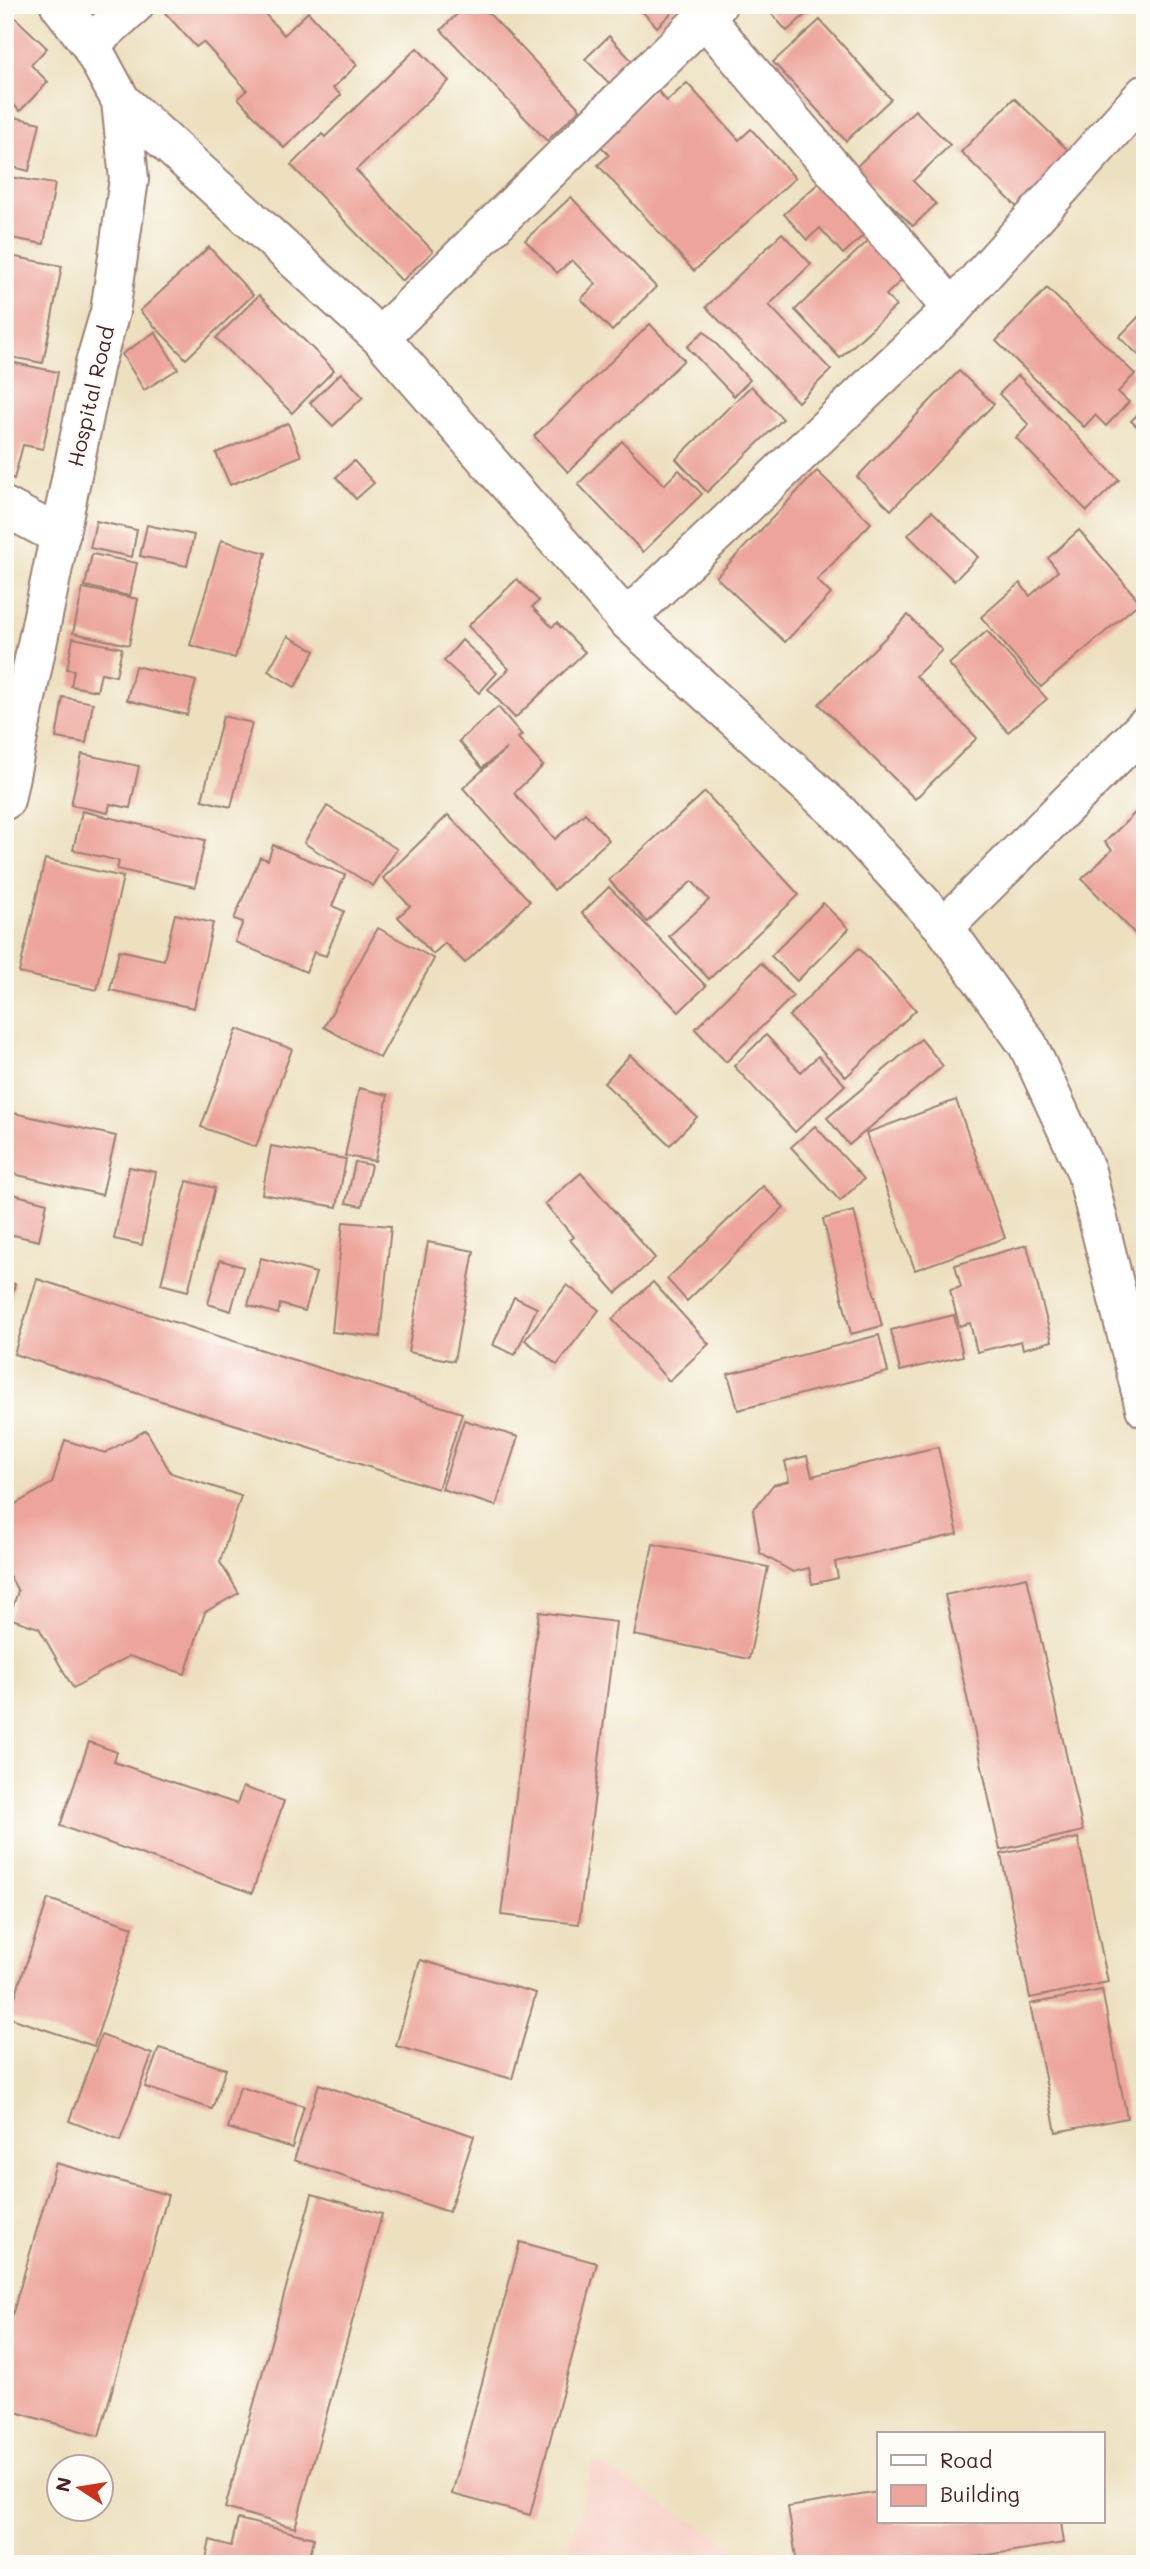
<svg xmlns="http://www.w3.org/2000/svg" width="1150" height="2569" font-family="Mali,sans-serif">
	<rect width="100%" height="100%" fill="#fdfcf7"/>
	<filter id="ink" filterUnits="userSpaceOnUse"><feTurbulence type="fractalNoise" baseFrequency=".0143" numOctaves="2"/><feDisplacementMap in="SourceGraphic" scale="14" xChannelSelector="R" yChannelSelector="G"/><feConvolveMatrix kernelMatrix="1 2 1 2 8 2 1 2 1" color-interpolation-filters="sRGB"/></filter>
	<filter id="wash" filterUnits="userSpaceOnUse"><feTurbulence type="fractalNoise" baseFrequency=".00686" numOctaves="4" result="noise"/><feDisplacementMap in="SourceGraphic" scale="28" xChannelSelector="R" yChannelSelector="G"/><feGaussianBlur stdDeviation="1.57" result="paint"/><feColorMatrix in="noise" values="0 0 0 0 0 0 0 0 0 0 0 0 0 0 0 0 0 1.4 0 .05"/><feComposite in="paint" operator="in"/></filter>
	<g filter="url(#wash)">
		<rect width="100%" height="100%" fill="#ede0bf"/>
		<path fill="#f7d1c9" d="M 593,2460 L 760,2564 L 566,2564 Z"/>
		<g id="blocks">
			<g fill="#eda59b">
				<path d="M 158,5 L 257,5 L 284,35 L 308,12 L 357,65 L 333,88 L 341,95 L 284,148 L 238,98 L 247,90 L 203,42 L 196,47 Z"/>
				<path d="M 466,5 L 481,5 L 580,109 L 547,141 L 441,30 Z"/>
				<path d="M 636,5 L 680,5 L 657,27 Z"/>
				<path d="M 773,5 L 816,5 L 787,31 L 768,10 Z"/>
				<path d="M 5,8 L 47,48 L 31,65 L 48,82 L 20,111 L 5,97 Z"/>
				<path d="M 820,20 L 891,99 L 846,141 L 773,62 Z"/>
				<path d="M 609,36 L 632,61 L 610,84 L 585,59 Z"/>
				<path d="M 417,48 L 449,81 L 356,170 L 433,251 L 402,281 L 291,165 L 322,134 L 325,137 Z"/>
				<path d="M 687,83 L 739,140 L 751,129 L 795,178 L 694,271 L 598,165 L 609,155 L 597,142 L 655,88 L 667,101 Z"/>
				<path d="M 1014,98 L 1074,156 L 1021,211 L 961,152 Z"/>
				<path d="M 915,110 L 950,145 L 913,181 L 936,204 L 913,226 L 854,169 Z"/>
				<path d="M 5,115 L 40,123 L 29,171 L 5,165 Z"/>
				<path d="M 9,177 L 55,184 L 44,244 L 5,237 Z"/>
				<path d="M 821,181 L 867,232 L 843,254 L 820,228 L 807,240 L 784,214 Z"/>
				<path d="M 571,197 L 656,287 L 612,331 L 581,299 L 596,284 L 572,260 L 557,273 L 525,240 Z"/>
				<path d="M 782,233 L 811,264 L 769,305 L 831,370 L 798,402 L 706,307 Z"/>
				<path d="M 870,239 L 905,277 L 886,295 L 896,306 L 840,358 L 795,310 Z"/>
				<path d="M 209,247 L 253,295 L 186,359 L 140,311 Z"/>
				<path d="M 5,255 L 62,266 L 43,363 L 5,356 Z"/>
				<path d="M 1047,288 L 1135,374 L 1118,392 L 1129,402 L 1106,426 L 1095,415 L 1084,427 L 996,341 Z"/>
				<path d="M 259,295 L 334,370 L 292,413 L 216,338 Z"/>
				<path d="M 1145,310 L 1145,361 L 1119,337 Z"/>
				<path d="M 650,324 L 684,360 L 568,472 L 534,436 Z"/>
				<path d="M 704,331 L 750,380 L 734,396 L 687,347 Z"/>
				<path d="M 155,332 L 178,369 L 144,390 L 122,354 Z"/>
				<path d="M 5,361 L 58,372 L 43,449 L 23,445 L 14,479 L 5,475 Z"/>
				<path d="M 959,371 L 994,404 L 891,510 L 857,477 Z"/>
				<path d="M 341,373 L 363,397 L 333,426 L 310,403 Z"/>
				<path d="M 1018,375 L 1119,480 L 1087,511 L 1016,438 L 1029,425 L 999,394 Z"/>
				<path d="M 751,386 L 783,419 L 707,492 L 676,459 Z"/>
				<path d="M 1145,407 L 1145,434 L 1131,421 Z"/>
				<path d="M 288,423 L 301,456 L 230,485 L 216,453 Z"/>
				<path d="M 622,441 L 664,485 L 679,470 L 702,494 L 643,552 L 578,484 Z"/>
				<path d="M 354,461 L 374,483 L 356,499 L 336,477 Z"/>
				<path d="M 817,471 L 871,523 L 817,580 L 831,594 L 785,642 L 716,577 Z"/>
				<path d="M 932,511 L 978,557 L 954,581 L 908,535 Z"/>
				<path d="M 96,521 L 137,530 L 132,557 L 90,548 Z"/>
				<path d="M 147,525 L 194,535 L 187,566 L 140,556 Z"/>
				<path d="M 1079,530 L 1140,602 L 1041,687 L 981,617 L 1020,583 L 1030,596 L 1058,571 L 1048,558 Z"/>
				<path d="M 221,540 L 266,553 L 235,658 L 190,645 Z"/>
				<path d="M 92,554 L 137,563 L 130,596 L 85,586 Z"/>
				<path d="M 517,579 L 539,601 L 532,607 L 552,627 L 557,623 L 585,652 L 515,718 L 488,689 L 509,669 L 468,626 Z"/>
				<path d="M 83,588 L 138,599 L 129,645 L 73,633 Z"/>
				<path d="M 908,615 L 942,650 L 916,676 L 977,738 L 915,799 L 819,704 Z"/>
				<path d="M 987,631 L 1047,699 L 1008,732 L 949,664 Z"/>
				<path d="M 288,636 L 315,651 L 295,687 L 268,671 Z"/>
				<path d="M 73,638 L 122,648 L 116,676 L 101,673 L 97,691 L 71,686 L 74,670 L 67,669 Z"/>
				<path d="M 462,640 L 497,673 L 479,693 L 444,661 Z"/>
				<path d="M 135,666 L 196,681 L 187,715 L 127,700 Z"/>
				<path d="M 63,697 L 93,703 L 86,743 L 56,738 Z"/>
				<path d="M 498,707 L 522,735 L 518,738 L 543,766 L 514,793 L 555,839 L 585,813 L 609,840 L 554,890 L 463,788 L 507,748 L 482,768 L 459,741 Z"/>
				<path d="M 223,716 L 252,723 L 231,807 L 202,800 Z"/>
				<path d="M 82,754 L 139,766 L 130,808 L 110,804 L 108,813 L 71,805 Z"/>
				<path d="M 705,792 L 799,895 L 709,979 L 669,936 L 709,900 L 692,881 L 647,922 L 609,880 Z"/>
				<path d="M 327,806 L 397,849 L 373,886 L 304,843 Z"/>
				<path d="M 1138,810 L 1145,817 L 1145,934 L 1140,939 L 1082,879 L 1112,850 L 1105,842 Z"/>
				<path d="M 82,811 L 205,840 L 195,887 L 117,869 L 119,861 L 73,850 Z"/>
				<path d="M 448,815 L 530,901 L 465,963 L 445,943 L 433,954 L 398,917 L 410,906 L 383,878 Z"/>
				<path d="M 273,845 L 345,875 L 332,906 L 344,911 L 326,956 L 314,952 L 306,972 L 235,942 L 243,922 L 234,919 L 260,857 L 268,860 Z"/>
				<path d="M 45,859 L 123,877 L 97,990 L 19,973 Z"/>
				<path d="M 609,887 L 706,986 L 679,1012 L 582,913 Z"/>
				<path d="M 823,903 L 849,929 L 797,981 L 771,956 Z"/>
				<path d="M 175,914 L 213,923 L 194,1008 L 110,990 L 119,950 L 164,960 Z"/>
				<path d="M 378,928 L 434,959 L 380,1058 L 324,1027 Z"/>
				<path d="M 859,948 L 916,1010 L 846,1077 L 789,1016 Z"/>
				<path d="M 761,963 L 793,996 L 726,1062 L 695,1029 Z"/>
				<path d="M 237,1029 L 292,1049 L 256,1147 L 201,1127 Z"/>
				<path d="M 766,1035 L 801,1072 L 818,1056 L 845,1085 L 795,1132 L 734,1066 Z"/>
				<path d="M 921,1039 L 943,1066 L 849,1145 L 827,1118 Z"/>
				<path d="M 630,1055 L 697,1117 L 670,1145 L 604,1083 Z"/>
				<path d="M 359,1088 L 388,1095 L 375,1161 L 345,1156 Z"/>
				<path d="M 956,1100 L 1005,1238 L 915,1270 L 866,1133 Z"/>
				<path d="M 5,1111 L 116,1136 L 102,1195 L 5,1172 Z"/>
				<path d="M 815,1126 L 864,1179 L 840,1201 L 791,1147 Z"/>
				<path d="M 271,1146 L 346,1159 L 337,1207 L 262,1194 Z"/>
				<path d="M 355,1162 L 371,1165 L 362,1206 L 346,1203 Z"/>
				<path d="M 129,1167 L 156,1172 L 142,1245 L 114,1239 Z"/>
				<path d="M 581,1173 L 655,1258 L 616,1293 L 570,1240 L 574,1237 L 545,1204 Z"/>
				<path d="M 187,1181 L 215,1188 L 188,1291 L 161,1284 Z"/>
				<path d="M 763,1186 L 784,1207 L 687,1301 L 667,1279 Z"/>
				<path d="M 5,1192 L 47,1203 L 39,1241 L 5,1233 Z"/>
				<path d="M 854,1211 L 882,1326 L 851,1334 L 823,1219 Z"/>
				<path d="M 343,1222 L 391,1226 L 380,1337 L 332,1332 Z"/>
				<path d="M 428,1242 L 474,1251 L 454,1361 L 408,1352 Z"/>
				<path d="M 1027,1245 L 1052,1341 L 1023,1349 L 1021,1341 L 977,1352 L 970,1323 L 959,1326 L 950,1290 L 961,1287 L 955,1265 Z"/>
				<path d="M 261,1258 L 316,1273 L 305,1311 L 280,1304 L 278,1314 L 248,1305 Z"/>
				<path d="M 220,1260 L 243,1267 L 231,1311 L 208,1304 Z"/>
				<path d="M 37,1279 L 462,1413 L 438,1489 L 14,1354 Z"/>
				<path d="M 5,1282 L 15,1284 L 6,1318 L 5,1318 Z"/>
				<path d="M 653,1282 L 709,1344 L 669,1381 L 612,1319 Z"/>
				<path d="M 567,1285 L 599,1310 L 557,1365 L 525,1340 Z"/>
				<path d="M 514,1297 L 537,1308 L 515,1355 L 493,1345 Z"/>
				<path d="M 954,1315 L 963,1356 L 900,1371 L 891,1330 Z"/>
				<path d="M 879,1335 L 888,1372 L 738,1410 L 728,1374 Z"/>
				<path d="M 464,1420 L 518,1437 L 496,1506 L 442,1489 Z"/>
				<path d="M 146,1430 L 171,1473 L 241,1496 L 220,1562 L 239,1593 L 205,1612 L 185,1674 L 129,1656 L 73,1688 L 39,1628 L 9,1618 L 18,1591 L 5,1568 L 5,1510 L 52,1483 L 65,1440 L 105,1453 Z"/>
				<path d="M 938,1447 L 958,1534 L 835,1562 L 838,1578 L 812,1584 L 809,1568 L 793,1572 L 760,1553 L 753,1510 L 773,1485 L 789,1481 L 785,1461 L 807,1456 L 812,1476 Z"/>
				<path d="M 653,1544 L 768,1567 L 749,1659 L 634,1635 Z"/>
				<path d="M 1027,1577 L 1083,1831 L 1000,1850 L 945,1595 Z"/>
				<path d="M 539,1612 L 616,1622 L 579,1924 L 501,1915 Z"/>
				<path d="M 89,1742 L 117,1752 L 114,1762 L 237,1804 L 243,1787 L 284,1801 L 252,1893 L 60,1826 Z"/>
				<path d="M 1078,1838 L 1108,1982 L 1030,1998 L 1001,1854 Z"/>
				<path d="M 48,1899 L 133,1927 L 94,2046 L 8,2017 Z"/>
				<path d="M 420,1960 L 536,1993 L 512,2079 L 396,2046 Z"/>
				<path d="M 1102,1990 L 1127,2118 L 1056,2132 L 1030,2004 Z"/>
				<path d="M 101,2035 L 152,2054 L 120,2141 L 69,2121 Z"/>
				<path d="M 159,2048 L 226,2069 L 212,2109 L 145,2087 Z"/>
				<path d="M 319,2084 L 474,2136 L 449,2212 L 294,2160 Z"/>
				<path d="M 240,2087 L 304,2106 L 292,2148 L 228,2128 Z"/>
				<path d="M 56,2163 L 168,2195 L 99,2436 L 5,2409 L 5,2340 Z"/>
				<path d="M 312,2194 L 382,2214 L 295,2528 L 225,2508 Z"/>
				<path d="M 520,2242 L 597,2263 L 530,2515 L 452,2494 Z"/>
				<path d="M 879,2492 L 879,2522 L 1061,2522 L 1064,2543 L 930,2564 L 797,2564 L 788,2507 Z"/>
				<path d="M 238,2519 L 314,2538 L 308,2564 L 205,2564 L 210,2540 L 231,2546 Z"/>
			</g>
		</g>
	</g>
	<g filter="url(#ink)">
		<use href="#blocks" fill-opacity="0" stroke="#9c8075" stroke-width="2"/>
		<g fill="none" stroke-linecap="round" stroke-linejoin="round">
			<defs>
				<g id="minor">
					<path d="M 704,17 L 952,309"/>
					<path d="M 90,44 L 134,5"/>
					<path d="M 121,101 L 380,337 L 626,619 L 839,813 L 944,927 L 1145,727"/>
					<path d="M 380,337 L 717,5"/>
					<path d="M 5,507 L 60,536"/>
					<path d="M 626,619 L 952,309 L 1145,94"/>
					<path d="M 5,800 L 95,363 L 110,312 L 129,179 L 121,101 L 90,44 L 60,5"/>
					<path d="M 944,927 L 1028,1045 L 1086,1171 L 1145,1408"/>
				</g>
			</defs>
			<use href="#minor" stroke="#9c8075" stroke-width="42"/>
			<use href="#minor" stroke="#fff" stroke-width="38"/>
		</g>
	</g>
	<g text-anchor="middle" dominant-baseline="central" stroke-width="5" stroke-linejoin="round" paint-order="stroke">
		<g font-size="21" fill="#4a1f2b" stroke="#fdfcf7">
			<text transform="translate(90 396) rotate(-77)">Hospital Road</text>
		</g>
	</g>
	<rect width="1150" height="2569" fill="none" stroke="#fdfcf7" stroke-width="28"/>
	<rect x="877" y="2432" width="228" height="91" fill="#fdfcf7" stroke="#b5a4a5" stroke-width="2"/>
	<rect x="891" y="2455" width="35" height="10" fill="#ffffff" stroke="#b5a4a5" stroke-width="2"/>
	<text x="940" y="2468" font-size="21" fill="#4a1f2b">Road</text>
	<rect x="891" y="2485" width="35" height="21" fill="#eda59b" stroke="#b5a4a5" stroke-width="2"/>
	<text x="940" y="2502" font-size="21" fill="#4a1f2b">Building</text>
	<g transform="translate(80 2488) rotate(282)"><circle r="33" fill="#fdfcf7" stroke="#b5a4a5" stroke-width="2"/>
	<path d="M0-5L12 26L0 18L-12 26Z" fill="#c8321e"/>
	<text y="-10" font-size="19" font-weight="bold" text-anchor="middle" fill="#4a1f2b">N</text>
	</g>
</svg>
